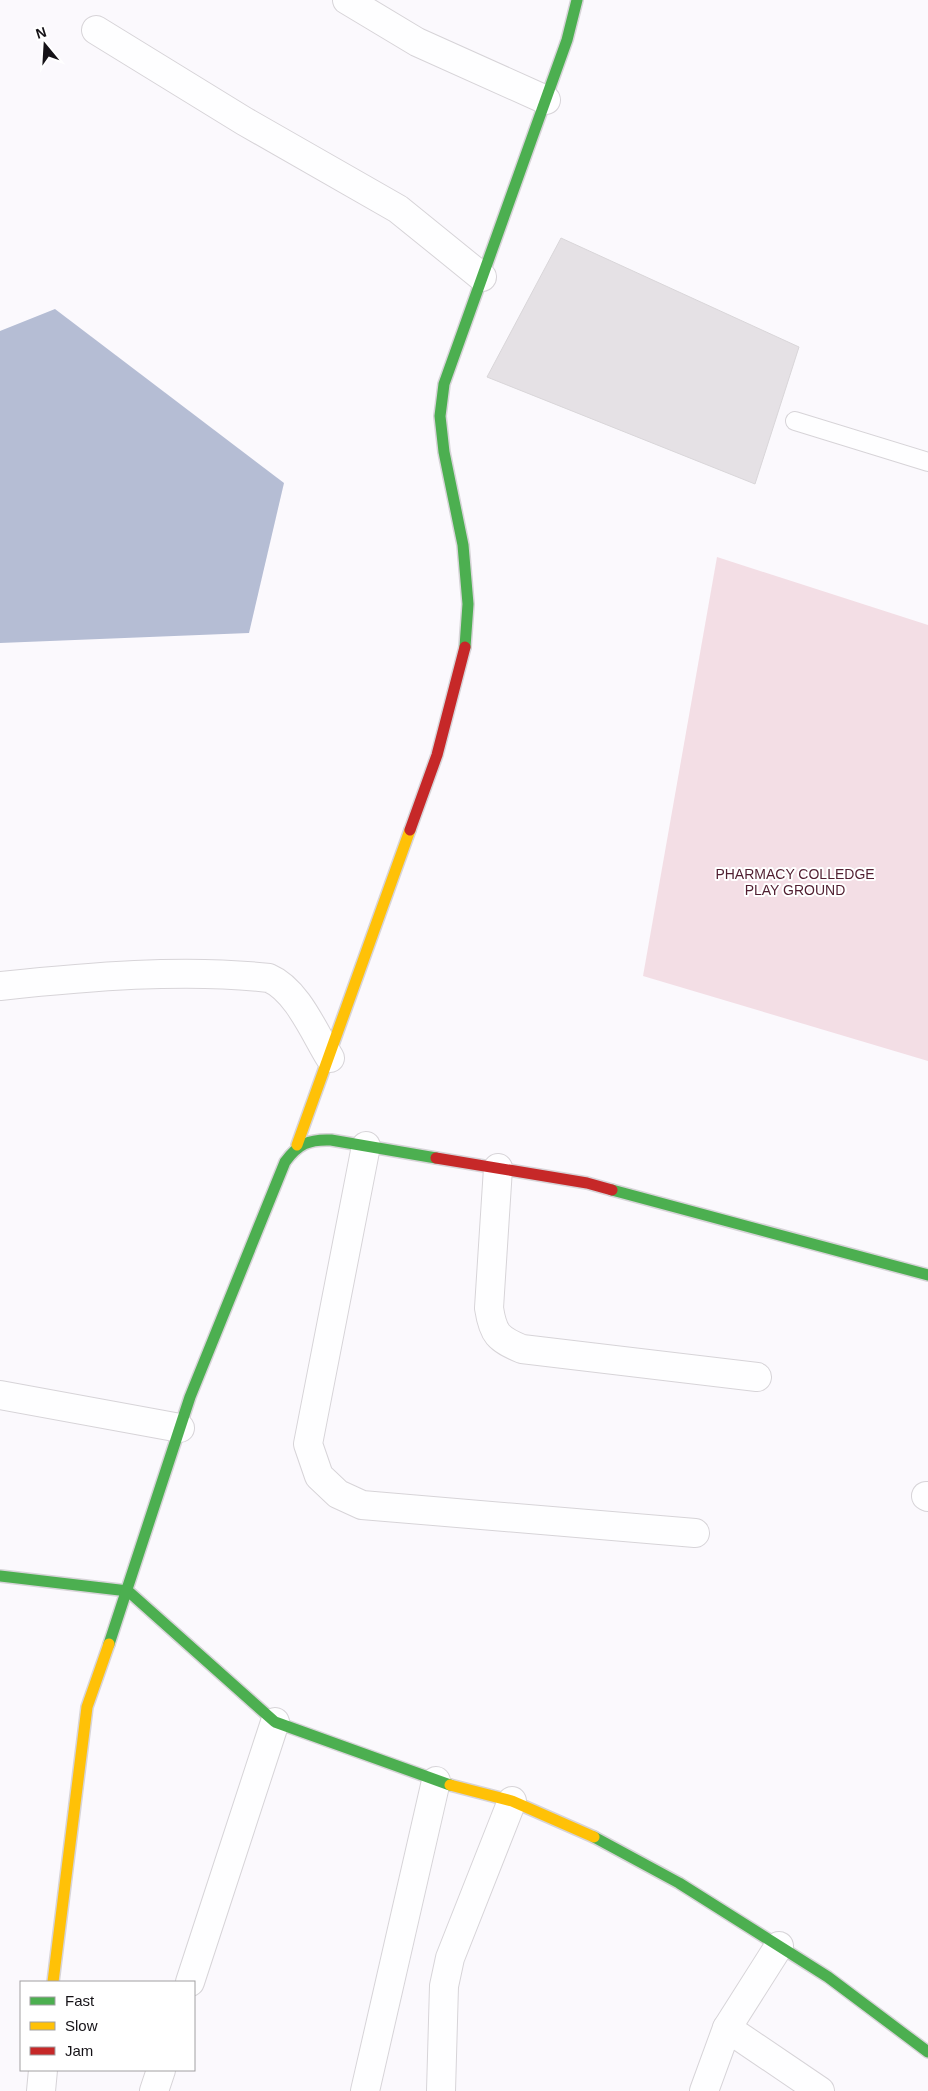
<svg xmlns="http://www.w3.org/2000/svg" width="928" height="2091" font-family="Helvetica,sans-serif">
	<rect width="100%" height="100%" fill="#fbf9fd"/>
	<path fill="#f3dee5" d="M 717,557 L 928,625 L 928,1061 L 643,976 Z"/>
	<path fill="#b5bdd4" d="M 55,309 L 284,483 L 249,633 L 0,643 L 0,331 Z"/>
	<path fill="#e5e1e5" stroke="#d9d6d9" d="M 561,238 L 799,347 L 755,484 L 487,377 Z"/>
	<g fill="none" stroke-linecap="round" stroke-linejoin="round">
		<defs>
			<path id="lane" d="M 795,421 L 928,462"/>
			<g id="street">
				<path d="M 347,0 L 417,42 L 546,100"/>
				<path d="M 96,30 L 244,121 L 398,209 L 482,277"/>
				<path d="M 0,986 C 86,977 184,968 269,978 C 297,990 314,1032 330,1058"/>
				<path d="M 366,1146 L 308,1444 L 319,1476 L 338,1494 L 362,1505 L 695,1533"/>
				<path d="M 498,1168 L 489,1308 C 493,1334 498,1339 522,1349 L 757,1377"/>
				<path d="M 0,1395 L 180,1428"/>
				<path d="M 926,1496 L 928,1497"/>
				<path d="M 190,1982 L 275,1722"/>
				<path d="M 727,2028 L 820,2091"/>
				<path d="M 41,2091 L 43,2070"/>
				<path d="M 154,2091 L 161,2070"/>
				<path d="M 365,2091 L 436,1781"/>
				<path d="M 441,2091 L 444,1986 L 450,1958 L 512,1801"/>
				<path d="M 704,2091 L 727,2028 L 779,1946"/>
			</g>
			<g id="fast">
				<path d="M 465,647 L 468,604 L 463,545 L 444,452 L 440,416 L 444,384 L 567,40 L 577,0"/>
				<path d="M 612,1190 L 928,1275"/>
				<path d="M 0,1576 L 128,1591 L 275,1722 L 450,1785"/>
				<path d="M 109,1644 L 190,1397 L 285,1162 C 298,1144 309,1139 331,1140 L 436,1158"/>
				<path d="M 594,1837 L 679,1883 L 828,1977 L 928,2052"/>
			</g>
			<g id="slow">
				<path d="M 297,1145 L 410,830"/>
				<path d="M 450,1785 L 512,1801 L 594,1837"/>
				<path d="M 53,1982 L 87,1707 L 109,1644"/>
			</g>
			<g id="jam">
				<path d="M 410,830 L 437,755 L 465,647"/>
				<path d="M 436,1158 L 587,1183 L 612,1190"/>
			</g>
		</defs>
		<use href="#lane" stroke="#d7d4d8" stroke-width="20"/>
		<use href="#street" stroke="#d7d4d8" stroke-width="30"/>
		<use href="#fast" stroke="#d7d4d8" stroke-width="14"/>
		<use href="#slow" stroke="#d7d4d8" stroke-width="14"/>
		<use href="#jam" stroke="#d7d4d8" stroke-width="14"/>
		<use href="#lane" stroke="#fefeff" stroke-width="18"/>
		<use href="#street" stroke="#fefeff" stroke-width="28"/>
		<use href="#fast" stroke="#4caf50" stroke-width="11"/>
		<use href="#slow" stroke="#ffc107" stroke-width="11"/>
		<use href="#jam" stroke="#c62828" stroke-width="11"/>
	</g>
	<g text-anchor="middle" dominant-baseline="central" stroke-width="4" stroke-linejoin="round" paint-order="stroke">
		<g font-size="14" fill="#501e30" stroke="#fff">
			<text x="795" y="874">PHARMACY COLLEDGE<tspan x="795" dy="16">PLAY GROUND</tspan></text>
		</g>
	</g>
	<rect x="20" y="1981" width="175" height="90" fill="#ffffff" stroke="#a1a0a2"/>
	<rect x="30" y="1997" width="25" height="8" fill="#4caf50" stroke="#a1a0a2"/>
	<text x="65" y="2006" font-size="15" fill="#151217">Fast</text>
	<rect x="30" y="2022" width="25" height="8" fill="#ffc107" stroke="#a1a0a2"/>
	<text x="65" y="2031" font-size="15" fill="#151217">Slow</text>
	<rect x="30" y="2047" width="25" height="8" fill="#c62828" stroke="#a1a0a2"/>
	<text x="65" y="2056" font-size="15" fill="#151217">Jam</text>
	<g transform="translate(45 45) rotate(342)" stroke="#ffffff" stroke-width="4" paint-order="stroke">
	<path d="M0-4L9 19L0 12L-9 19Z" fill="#151217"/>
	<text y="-8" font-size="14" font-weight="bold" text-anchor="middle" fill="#151217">N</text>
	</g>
</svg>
